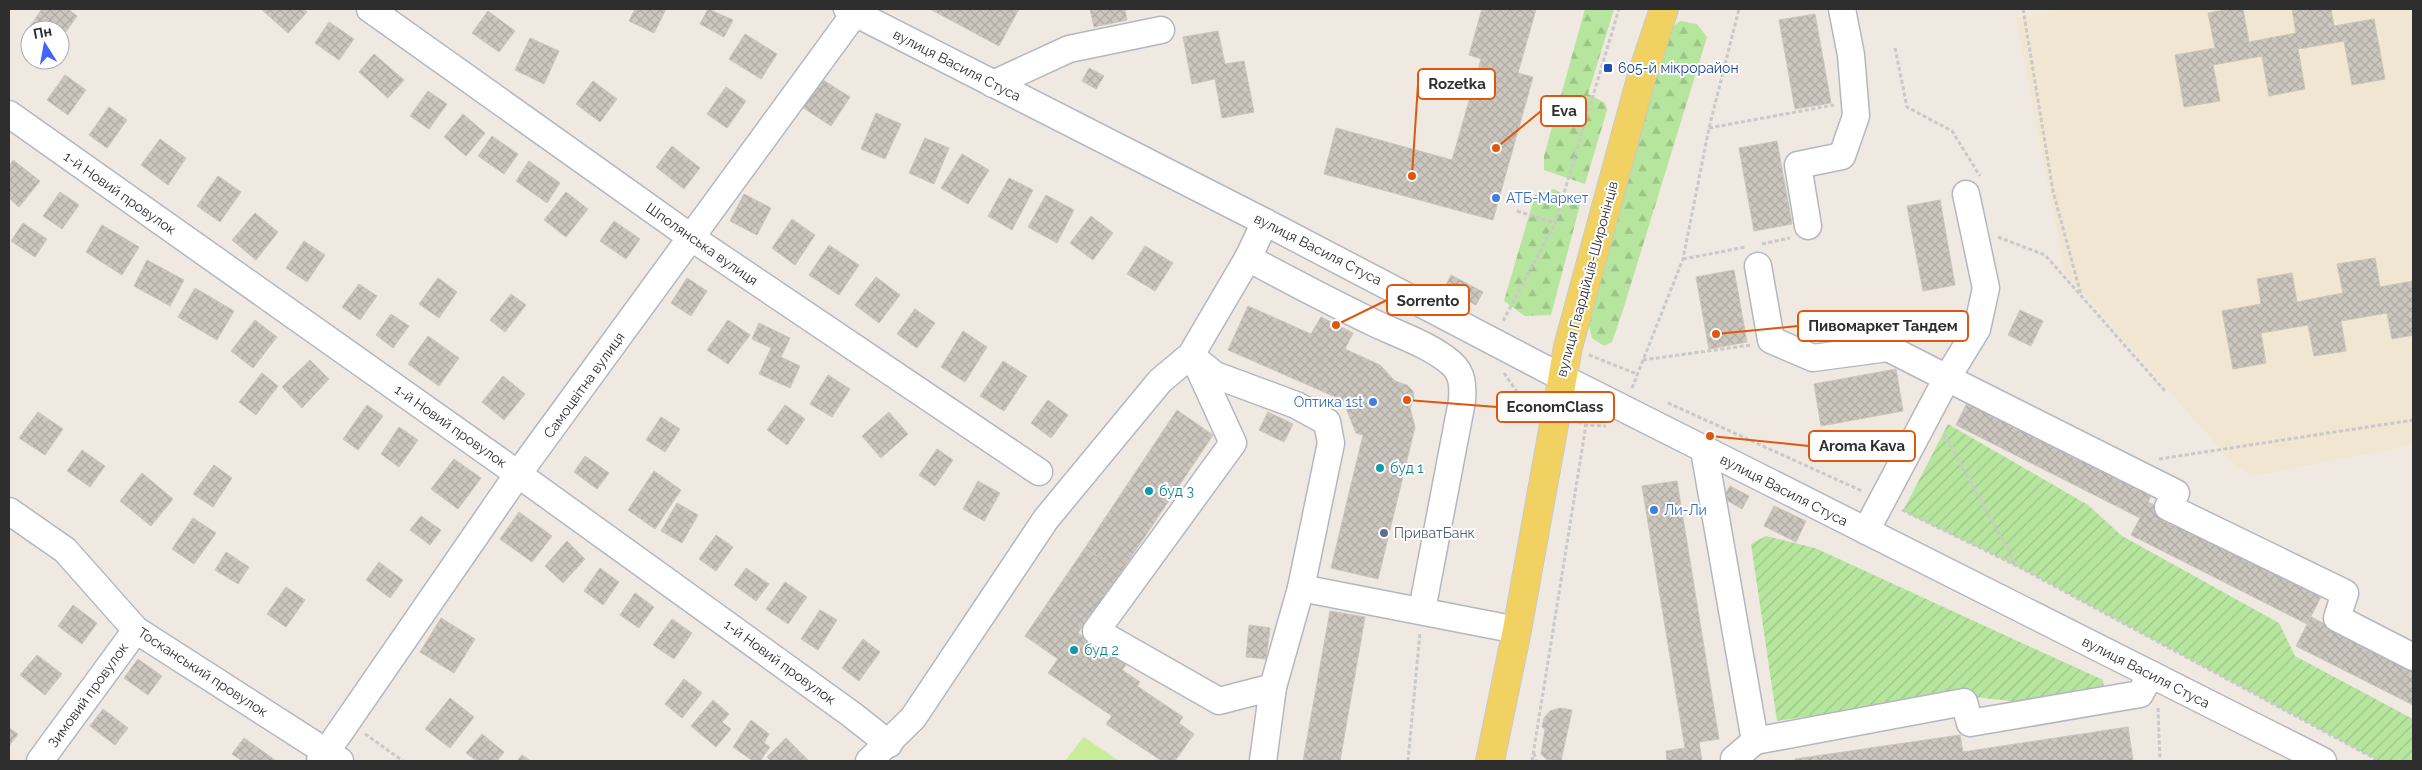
<svg xmlns="http://www.w3.org/2000/svg" width="2422" height="770" font-family="Raleway,sans-serif">
	<defs>
		<pattern id="forest-firs" width="22" height="20" patternUnits="userSpaceOnUse" patternTransform="scale(1.25)"><rect width="22" height="20" fill="#b6e59e"/><path d="M5 1l3.5 6h-7zM16 11l3.5 6h-7z" fill="#9dc588"/></pattern>
		<pattern id="garden-furrows" width="10" height="10" patternUnits="userSpaceOnUse" patternTransform="scale(1.25)"><rect width="10" height="10" fill="#b6e59e"/><path d="M-1 1l2-2M0 10L10 0M9 11l2-2" fill="none" stroke="#9dc588"/></pattern>
		<pattern id="building-cross-hatch" width="8" height="8" patternUnits="userSpaceOnUse" patternTransform="scale(1.25)"><rect width="8" height="8" fill="#cbc7bf"/><path d="M0 0l8 8M0 8l8-8" fill="none" stroke="#afaba4"/></pattern>
	</defs>
	<rect width="100%" height="100%" fill="#efe9e1"/>
	<path fill="#f0e6d1" d="M 2065,9 L 2413,9 L 2413,445 L 2253,476 L 2236,467 L 2065,272 L 2016,18 Z"/>
	<g fill="url(#forest-firs)">
		<path d="M 1585,9 L 1614,9 L 1588,94 L 1605,103 L 1607,110 L 1585,184 L 1544,170 L 1544,156 Z"/>
		<path d="M 1680,21 L 1697,24 L 1707,37 L 1623,310 L 1612,342 L 1604,346 L 1592,338 L 1588,321 L 1669,30 Z"/>
		<path d="M 1554,189 L 1580,205 L 1551,315 L 1525,316 L 1504,301 L 1535,195 Z"/>
	</g>
	<g fill="url(#garden-furrows)">
		<path d="M 1948,424 L 2088,505 L 2122,536 L 2279,623 L 2295,656 L 2413,719 L 2413,761 L 2379,761 L 2017,566 L 1903,511 Z"/>
		<path d="M 1766,536 L 1815,548 L 2103,680 L 2104,688 L 2021,702 L 1973,697 L 1947,697 L 1777,721 L 1751,544 Z"/>
	</g>
	<path fill="#c9ec9a" d="M 1084,737 L 1119,761 L 1065,761 Z"/>
	<g fill="url(#building-cross-hatch)" stroke="#cbc5ba">
		<path d="M 42,9 L 68,9 L 77,16 L 60,40 L 60,30 L 37,30 L 31,25 Z"/>
		<path d="M 261,9 L 303,9 L 307,12 L 288,33 Z"/>
		<path d="M 635,9 L 666,9 L 654,33 L 629,21 Z"/>
		<path d="M 708,9 L 733,20 L 724,37 L 700,24 Z"/>
		<path d="M 930,9 L 1019,9 L 999,46 Z"/>
		<path d="M 1090,9 L 1125,9 L 1127,20 L 1094,27 Z"/>
		<path d="M 1482,9 L 1536,9 L 1518,73 L 1533,77 L 1493,220 L 1324,174 L 1336,128 L 1452,160 L 1481,59 L 1469,55 Z"/>
		<path d="M 2230,9 L 2243,9 L 2249,42 L 2296,33 L 2292,9 L 2331,9 L 2334,26 L 2374,19 L 2385,79 L 2352,85 L 2344,41 L 2298,49 L 2305,89 L 2269,96 L 2262,56 L 2213,65 L 2220,101 L 2184,107 L 2175,55 L 2215,48 L 2208,13 Z"/>
		<path d="M 488,11 L 515,31 L 499,52 L 472,33 Z"/>
		<path d="M 1815,14 L 1831,103 L 1795,109 L 1779,20 Z"/>
		<path d="M 329,22 L 354,39 L 339,60 L 315,43 Z"/>
		<path d="M 1218,31 L 1225,64 L 1244,61 L 1254,112 L 1222,118 L 1215,79 L 1192,84 L 1183,37 Z"/>
		<path d="M 745,34 L 777,54 L 761,79 L 729,59 Z"/>
		<path d="M 530,38 L 559,51 L 544,84 L 515,70 Z"/>
		<path d="M 374,54 L 404,80 L 388,98 L 359,72 Z"/>
		<path d="M 1089,68 L 1104,76 L 1096,89 L 1082,81 Z"/>
		<path d="M 65,75 L 86,90 L 68,115 L 47,100 Z"/>
		<path d="M 820,78 L 850,97 L 831,126 L 802,107 Z"/>
		<path d="M 593,81 L 617,99 L 600,122 L 576,104 Z"/>
		<path d="M 726,87 L 746,101 L 727,128 L 707,114 Z"/>
		<path d="M 428,91 L 447,104 L 429,129 L 410,116 Z"/>
		<path d="M 109,107 L 127,120 L 107,148 L 89,135 Z"/>
		<path d="M 876,113 L 901,124 L 885,159 L 861,149 Z"/>
		<path d="M 463,114 L 485,133 L 466,156 L 444,137 Z"/>
		<path d="M 492,136 L 518,154 L 504,174 L 478,156 Z"/>
		<path d="M 925,138 L 949,148 L 934,184 L 909,173 Z"/>
		<path d="M 160,139 L 186,158 L 168,185 L 141,165 Z"/>
		<path d="M 1777,141 L 1792,224 L 1754,231 L 1739,148 Z"/>
		<path d="M 672,146 L 700,168 L 684,189 L 656,167 Z"/>
		<path d="M 962,154 L 989,170 L 968,204 L 941,188 Z"/>
		<path d="M 13,160 L 40,181 L 19,207 L 9,198 L 9,166 Z"/>
		<path d="M 529,161 L 560,183 L 547,203 L 516,181 Z"/>
		<path d="M 218,176 L 241,192 L 220,222 L 197,206 Z"/>
		<path d="M 1009,178 L 1033,190 L 1012,230 L 988,216 Z"/>
		<path d="M 60,192 L 79,205 L 62,229 L 43,216 Z"/>
		<path d="M 566,192 L 588,209 L 566,237 L 544,220 Z"/>
		<path d="M 744,194 L 771,208 L 757,235 L 730,221 Z"/>
		<path d="M 1046,195 L 1074,210 L 1057,243 L 1028,227 Z"/>
		<path d="M 1940,200 L 1955,285 L 1923,291 L 1907,206 Z"/>
		<path d="M 255,213 L 278,232 L 256,260 L 232,240 Z"/>
		<path d="M 1091,216 L 1113,233 L 1093,260 L 1070,243 Z"/>
		<path d="M 792,219 L 815,235 L 795,265 L 772,248 Z"/>
		<path d="M 614,221 L 640,239 L 626,259 L 600,241 Z"/>
		<path d="M 23,223 L 47,239 L 35,257 L 11,241 Z"/>
		<path d="M 102,225 L 139,247 L 122,275 L 86,252 Z"/>
		<path d="M 304,241 L 325,255 L 307,282 L 286,268 Z"/>
		<path d="M 829,245 L 859,265 L 839,295 L 809,275 Z"/>
		<path d="M 1145,246 L 1173,263 L 1155,291 L 1127,274 Z"/>
		<path d="M 2375,258 L 2380,287 L 2413,281 L 2413,335 L 2392,339 L 2387,313 L 2341,321 L 2346,351 L 2314,356 L 2308,325 L 2261,333 L 2266,363 L 2233,369 L 2222,311 L 2261,304 L 2257,279 L 2292,273 L 2297,302 L 2343,293 L 2337,264 Z"/>
		<path d="M 147,260 L 184,280 L 170,306 L 134,286 Z"/>
		<path d="M 1734,270 L 1747,342 L 1709,349 L 1696,277 Z"/>
		<path d="M 1451,275 L 1483,292 L 1476,305 L 1444,289 Z"/>
		<path d="M 876,277 L 900,295 L 879,323 L 855,305 Z"/>
		<path d="M 438,278 L 457,292 L 439,318 L 419,304 Z"/>
		<path d="M 687,278 L 707,291 L 691,316 L 671,303 Z"/>
		<path d="M 359,284 L 377,296 L 360,320 L 342,307 Z"/>
		<path d="M 195,288 L 234,311 L 217,340 L 178,317 Z"/>
		<path d="M 511,294 L 526,305 L 505,332 L 490,320 Z"/>
		<path d="M 1248,306 L 1311,334 L 1321,317 L 1353,333 L 1345,349 L 1380,365 L 1395,381 L 1407,385 L 1413,391 L 1414,398 L 1410,408 L 1415,427 L 1378,579 L 1331,568 L 1363,435 L 1356,433 L 1346,408 L 1347,402 L 1228,350 Z"/>
		<path d="M 915,309 L 935,323 L 917,348 L 897,334 Z"/>
		<path d="M 2020,310 L 2043,321 L 2031,346 L 2008,335 Z"/>
		<path d="M 391,314 L 409,326 L 393,348 L 376,335 Z"/>
		<path d="M 255,320 L 277,337 L 253,368 L 231,351 Z"/>
		<path d="M 728,320 L 750,335 L 728,364 L 707,350 Z"/>
		<path d="M 759,323 L 790,338 L 781,357 L 800,366 L 790,388 L 759,374 L 771,348 L 752,339 Z"/>
		<path d="M 963,331 L 987,347 L 965,382 L 941,367 Z"/>
		<path d="M 428,336 L 459,358 L 439,386 L 408,364 Z"/>
		<path d="M 310,360 L 329,379 L 302,408 L 282,387 Z"/>
		<path d="M 1003,361 L 1027,376 L 1004,411 L 980,396 Z"/>
		<path d="M 1896,369 L 1903,411 L 1821,426 L 1814,384 Z"/>
		<path d="M 262,373 L 278,386 L 256,415 L 239,402 Z"/>
		<path d="M 828,375 L 850,389 L 832,417 L 810,404 Z"/>
		<path d="M 503,376 L 525,394 L 504,420 L 482,402 Z"/>
		<path d="M 1971,395 L 2155,488 L 2148,502 L 2324,591 L 2307,624 L 2131,535 L 2140,518 L 1956,425 Z"/>
		<path d="M 1048,400 L 1068,415 L 1051,438 L 1031,423 Z"/>
		<path d="M 367,405 L 383,416 L 358,450 L 343,439 Z"/>
		<path d="M 785,405 L 805,419 L 787,445 L 767,430 Z"/>
		<path d="M 1177,410 L 1213,435 L 1121,572 L 1085,548 Z"/>
		<path d="M 38,412 L 63,429 L 45,455 L 19,438 Z"/>
		<path d="M 889,412 L 908,434 L 881,458 L 862,436 Z"/>
		<path d="M 1268,412 L 1293,424 L 1284,442 L 1259,430 Z"/>
		<path d="M 661,417 L 680,429 L 665,452 L 646,440 Z"/>
		<path d="M 399,427 L 418,440 L 399,467 L 381,454 Z"/>
		<path d="M 937,449 L 953,460 L 935,486 L 919,475 Z"/>
		<path d="M 82,450 L 105,466 L 90,487 L 67,471 Z"/>
		<path d="M 585,456 L 609,473 L 597,489 L 574,472 Z"/>
		<path d="M 454,459 L 481,478 L 458,509 L 431,489 Z"/>
		<path d="M 214,465 L 232,478 L 213,507 L 193,494 Z"/>
		<path d="M 654,471 L 681,490 L 655,529 L 628,510 Z"/>
		<path d="M 142,473 L 173,499 L 151,526 L 120,501 Z"/>
		<path d="M 978,481 L 1000,493 L 984,521 L 963,509 Z"/>
		<path d="M 1677,481 L 1719,739 L 1699,742 L 1702,761 L 1667,761 L 1666,751 L 1685,748 L 1642,486 Z"/>
		<path d="M 1730,486 L 1749,496 L 1742,509 L 1723,498 Z"/>
		<path d="M 1660,501 L 1662,517 L 1648,519 L 1645,503 Z"/>
		<path d="M 677,503 L 698,515 L 682,543 L 661,531 Z"/>
		<path d="M 1774,506 L 1806,521 L 1796,542 L 1764,526 Z"/>
		<path d="M 519,512 L 552,536 L 532,562 L 500,539 Z"/>
		<path d="M 421,516 L 441,530 L 430,545 L 410,530 Z"/>
		<path d="M 193,518 L 216,533 L 194,564 L 172,549 Z"/>
		<path d="M 716,535 L 733,547 L 716,571 L 699,559 Z"/>
		<path d="M 567,541 L 585,559 L 563,583 L 545,566 Z"/>
		<path d="M 1085,548 L 1121,572 L 1078,633 L 1126,665 L 1122,670 L 1140,682 L 1137,686 L 1183,717 L 1179,723 L 1194,734 L 1175,761 L 1162,761 L 1106,724 L 1112,716 L 1048,673 L 1058,659 L 1025,636 Z"/>
		<path d="M 226,552 L 249,567 L 238,584 L 215,570 Z"/>
		<path d="M 379,562 L 403,580 L 390,598 L 366,580 Z"/>
		<path d="M 600,568 L 619,582 L 603,605 L 584,591 Z"/>
		<path d="M 746,568 L 769,584 L 756,601 L 734,585 Z"/>
		<path d="M 785,582 L 807,597 L 788,624 L 766,609 Z"/>
		<path d="M 286,587 L 305,600 L 286,627 L 267,614 Z"/>
		<path d="M 635,593 L 654,607 L 639,628 L 620,615 Z"/>
		<path d="M 73,605 L 97,623 L 82,644 L 58,626 Z"/>
		<path d="M 820,610 L 837,620 L 818,650 L 801,639 Z"/>
		<path d="M 1330,611 L 1365,617 L 1340,761 L 1303,761 Z"/>
		<path d="M 2311,617 L 2413,668 L 2413,705 L 2296,646 Z"/>
		<path d="M 441,618 L 475,639 L 454,673 L 420,652 Z"/>
		<path d="M 672,619 L 692,633 L 674,659 L 653,645 Z"/>
		<path d="M 1249,625 L 1270,628 L 1266,659 L 1246,657 Z"/>
		<path d="M 863,639 L 880,652 L 859,681 L 842,668 Z"/>
		<path d="M 37,655 L 62,674 L 45,695 L 20,675 Z"/>
		<path d="M 138,659 L 162,676 L 148,695 L 124,678 Z"/>
		<path d="M 684,679 L 702,693 L 682,718 L 665,704 Z"/>
		<path d="M 450,698 L 474,717 L 450,748 L 425,729 Z"/>
		<path d="M 713,700 L 729,714 L 722,722 L 731,729 L 716,747 L 691,726 Z"/>
		<path d="M 1560,708 L 1572,710 L 1561,761 L 1546,759 L 1541,754 L 1545,729 L 1542,727 L 1544,718 L 1550,711 Z"/>
		<path d="M 103,709 L 128,728 L 115,745 L 90,726 Z"/>
		<path d="M 751,720 L 769,734 L 764,743 L 770,747 L 760,761 L 753,761 L 733,747 Z"/>
		<path d="M 2128,727 L 2133,761 L 1795,761 L 1795,759 L 1960,735 L 1963,752 Z"/>
		<path d="M 9,728 L 18,734 L 9,746 Z"/>
		<path d="M 482,734 L 504,752 L 497,761 L 477,761 L 466,753 Z"/>
		<path d="M 244,738 L 275,760 L 274,761 L 242,761 L 232,754 Z"/>
		<path d="M 786,738 L 809,761 L 771,761 L 767,757 Z"/>
		<path d="M 522,755 L 531,761 L 517,761 Z"/>
	</g>
	<g fill="none" stroke-linecap="round" stroke-linejoin="round">
		<defs>
			<g id="minor">
				<path d="M 370,9 L 692,238 L 1039,472"/>
				<path d="M 847,9 L 1265,222 L 1561,377 L 2323,761"/>
				<path d="M 993,84 L 1069,49 L 1161,30"/>
				<path d="M 9,114 L 518,474 L 851,714 L 889,744"/>
				<path d="M 1808,226 L 1798,165 L 1842,156 L 1856,116 L 1851,55 L 1842,9"/>
				<path d="M 1248,258 C 1289,280 1329,301 1370,321 C 1396,334 1429,344 1451,363 C 1463,373 1463,387 1462,401 L 1422,610"/>
				<path d="M 1758,266 L 1771,340 L 1813,358 L 1888,348 L 1947,378 L 1977,329 L 1986,288 L 1966,194"/>
				<path d="M 1195,359 L 1215,375 L 1296,405 L 1327,422 L 1331,443 L 1301,588 L 1273,687 L 1263,761"/>
				<path d="M 1195,360 L 1233,443 L 1096,631 L 1219,701 L 1273,687"/>
				<path d="M 1704,450 L 1755,741 L 1964,702 L 1970,723 L 2140,694 L 2151,674"/>
				<path d="M 9,511 L 65,550 L 136,630 L 340,761"/>
				<path d="M 1866,531 L 1947,378 L 2176,493 L 2168,507 L 2345,593 L 2337,618 L 2413,657"/>
				<path d="M 1301,588 L 1517,630"/>
				<path d="M 40,761 L 136,630"/>
				<path d="M 320,761 L 518,474 L 855,13"/>
				<path d="M 869,761 L 913,718 L 1046,519 L 1160,381 L 1191,355 L 1248,258 L 1265,222"/>
				<path d="M 1734,761 L 1734,759 L 1755,741"/>
			</g>
			<path id="major" d="M 1490,761 L 1517,630 L 1568,347 L 1642,75 L 1664,9"/>
		</defs>
		<use href="#minor" stroke="#b4b7c1" stroke-width="29"/>
		<use href="#major" stroke="#c9c9c9" stroke-width="30"/>
		<g stroke="#c9c9c9" stroke-width="3" stroke-dasharray="4 2.5" stroke-linecap="butt">
			<path d="M 2023,9 L 2053,191 L 2081,295"/>
			<path d="M 1895,48 L 1907,107 L 1952,131 L 1980,176"/>
			<path d="M 1709,128 L 1834,105"/>
			<path d="M 1517,211 L 1555,223"/>
			<path d="M 1998,237 L 2045,255 L 2165,391"/>
			<path d="M 1762,244 L 1790,238"/>
			<path d="M 1683,259 L 1746,247"/>
			<path d="M 1503,321 L 1555,223 L 1619,9"/>
			<path d="M 1589,355 L 1637,374"/>
			<path d="M 1643,360 L 1751,345"/>
			<path d="M 1504,373 L 1521,398 L 1528,401"/>
			<path d="M 1632,388 L 1683,259 L 1709,128 L 1739,9"/>
			<path d="M 1668,403 L 1862,491"/>
			<path d="M 1578,422 L 1586,425 L 1606,426"/>
			<path d="M 1944,434 L 2017,566"/>
			<path d="M 2159,459 L 2413,420"/>
			<path d="M 1902,510 L 2017,566 L 2379,761"/>
			<path d="M 2158,708 L 2160,761"/>
			<path d="M 365,734 L 403,761"/>
			<path d="M 1534,753 L 1536,761"/>
			<path d="M 1408,761 L 1420,632"/>
			<path d="M 1532,761 L 1586,425"/>
		</g>
		<use href="#minor" stroke="#fff" stroke-width="26"/>
		<use href="#major" stroke="#f2d163" stroke-width="28"/>
	</g>
	<rect fill="#1a4fb4" stroke="#fff" stroke-width="2" x="1603" y="63" width="10" height="10" rx="2.5"/>
	<g fill="#3f7fe0" stroke="#fff" stroke-width="2">
		<circle cx="1496" cy="198" r="5"/>
		<circle cx="1373" cy="402" r="5"/>
		<circle cx="1654" cy="510" r="5"/>
	</g>
	<g fill="#0f9aa8" stroke="#fff" stroke-width="2">
		<circle cx="1380" cy="468" r="5"/>
		<circle cx="1149" cy="491" r="5"/>
		<circle cx="1074" cy="650" r="5"/>
	</g>
	<circle fill="#5c6f8a" stroke="#fff" stroke-width="2" cx="1384" cy="533" r="5"/>
	<g text-anchor="middle" dominant-baseline="central" stroke-width="4" stroke-linejoin="round" paint-order="stroke">
		<g font-size="14" fill="#2e2e2e" stroke="#fff">
			<text transform="translate(957 65) rotate(27)">вулиця Василя Стуса</text>
			<text transform="translate(120 193) rotate(35)">1-й Новий провулок</text>
			<text transform="translate(702 244) rotate(35)">Шполянська вулиця</text>
			<text transform="translate(1318 249) rotate(27)">вулиця Василя Стуса</text>
			<text transform="translate(1587 279) rotate(-75)">вулиця Гвардійців-Широнінців</text>
			<text transform="translate(584 385) rotate(-54)">Самоцвітна вулиця</text>
			<text transform="translate(451 426) rotate(35)">1-й Новий провулок</text>
			<text transform="translate(1784 490) rotate(27)">вулиця Василя Стуса</text>
			<text transform="translate(780 662) rotate(36)">1-й Новий провулок</text>
			<text transform="translate(203 672) rotate(33)">Тосканський провулок</text>
			<text transform="translate(2146 672) rotate(27)">вулиця Василя Стуса</text>
			<text transform="translate(88 695) rotate(-54)">Зимовий провулок</text>
		</g>
		<g font-size="14" fill="#164399" stroke="#fff" text-anchor="start">
			<text x="1618" y="68">605-й мікрорайон</text>
		</g>
		<g font-size="14" fill="#366cbe" stroke="#fff" text-anchor="start">
			<text x="1506" y="198">АТБ-Маркет</text>
			<text x="1363" y="402" text-anchor="end">Оптика 1st</text>
			<text x="1664" y="510">Ли-Ли</text>
		</g>
		<g font-size="14" fill="#0d838f" stroke="#fff" text-anchor="start">
			<text x="1390" y="468">буд 1</text>
			<text x="1159" y="491">буд 3</text>
			<text x="1084" y="650">буд 2</text>
		</g>
		<g font-size="14" fill="#4e5e75" stroke="#fff" text-anchor="start">
			<text x="1394" y="533">ПриватБанк</text>
		</g>
	</g>
	<path fill="none" stroke="#df570e" stroke-width="2" d="M1412 176L1418 84M1496 148L1541 111M1336 325L1387 300M1716 334L1798 326M1407 400L1497 407M1710 436L1809 446"/>
	<g fill="#df570e" stroke="#fff" stroke-width="2">
		<circle cx="1412" cy="176" r="5"/>
		<circle cx="1496" cy="148" r="5"/>
		<circle cx="1336" cy="325" r="5"/>
		<circle cx="1716" cy="334" r="5"/>
		<circle cx="1407" cy="400" r="5"/>
		<circle cx="1710" cy="436" r="5"/>
	</g>
	<g fill="#fff" stroke="#df570e" stroke-width="2">
		<rect x="1418" y="69" width="77" height="30" rx="5"/>
		<rect x="1541" y="96" width="45" height="30" rx="5"/>
		<rect x="1387" y="285" width="82" height="30" rx="5"/>
		<rect x="1798" y="311" width="170" height="30" rx="5"/>
		<rect x="1497" y="392" width="117" height="30" rx="5"/>
		<rect x="1809" y="431" width="106" height="30" rx="5"/>
	</g>
	<g font-size="15" text-anchor="middle" font-weight="bold" fill="#2e2e2e">
		<text x="1457" y="89">Rozetka</text>
		<text x="1564" y="116">Eva</text>
		<text x="1428" y="306">Sorrento</text>
		<text x="1883" y="331">Пивомаркет Тандем</text>
		<text x="1555" y="412">EconomClass</text>
		<text x="1862" y="451">Aroma Kava</text>
	</g>
	<rect width="2422" height="770" fill="none" stroke="#2e2e2e" stroke-width="20"/>
	<g transform="translate(45 45) rotate(349)"><circle r="24" fill="#ffffff" stroke="#ababab"/>
	<path d="M0-4L9 19L0 12L-9 19Z" fill="#4264fb"/>
	<text y="-8" font-size="14" font-weight="bold" text-anchor="middle" fill="#2e2e2e">Пн</text>
	</g>
</svg>
